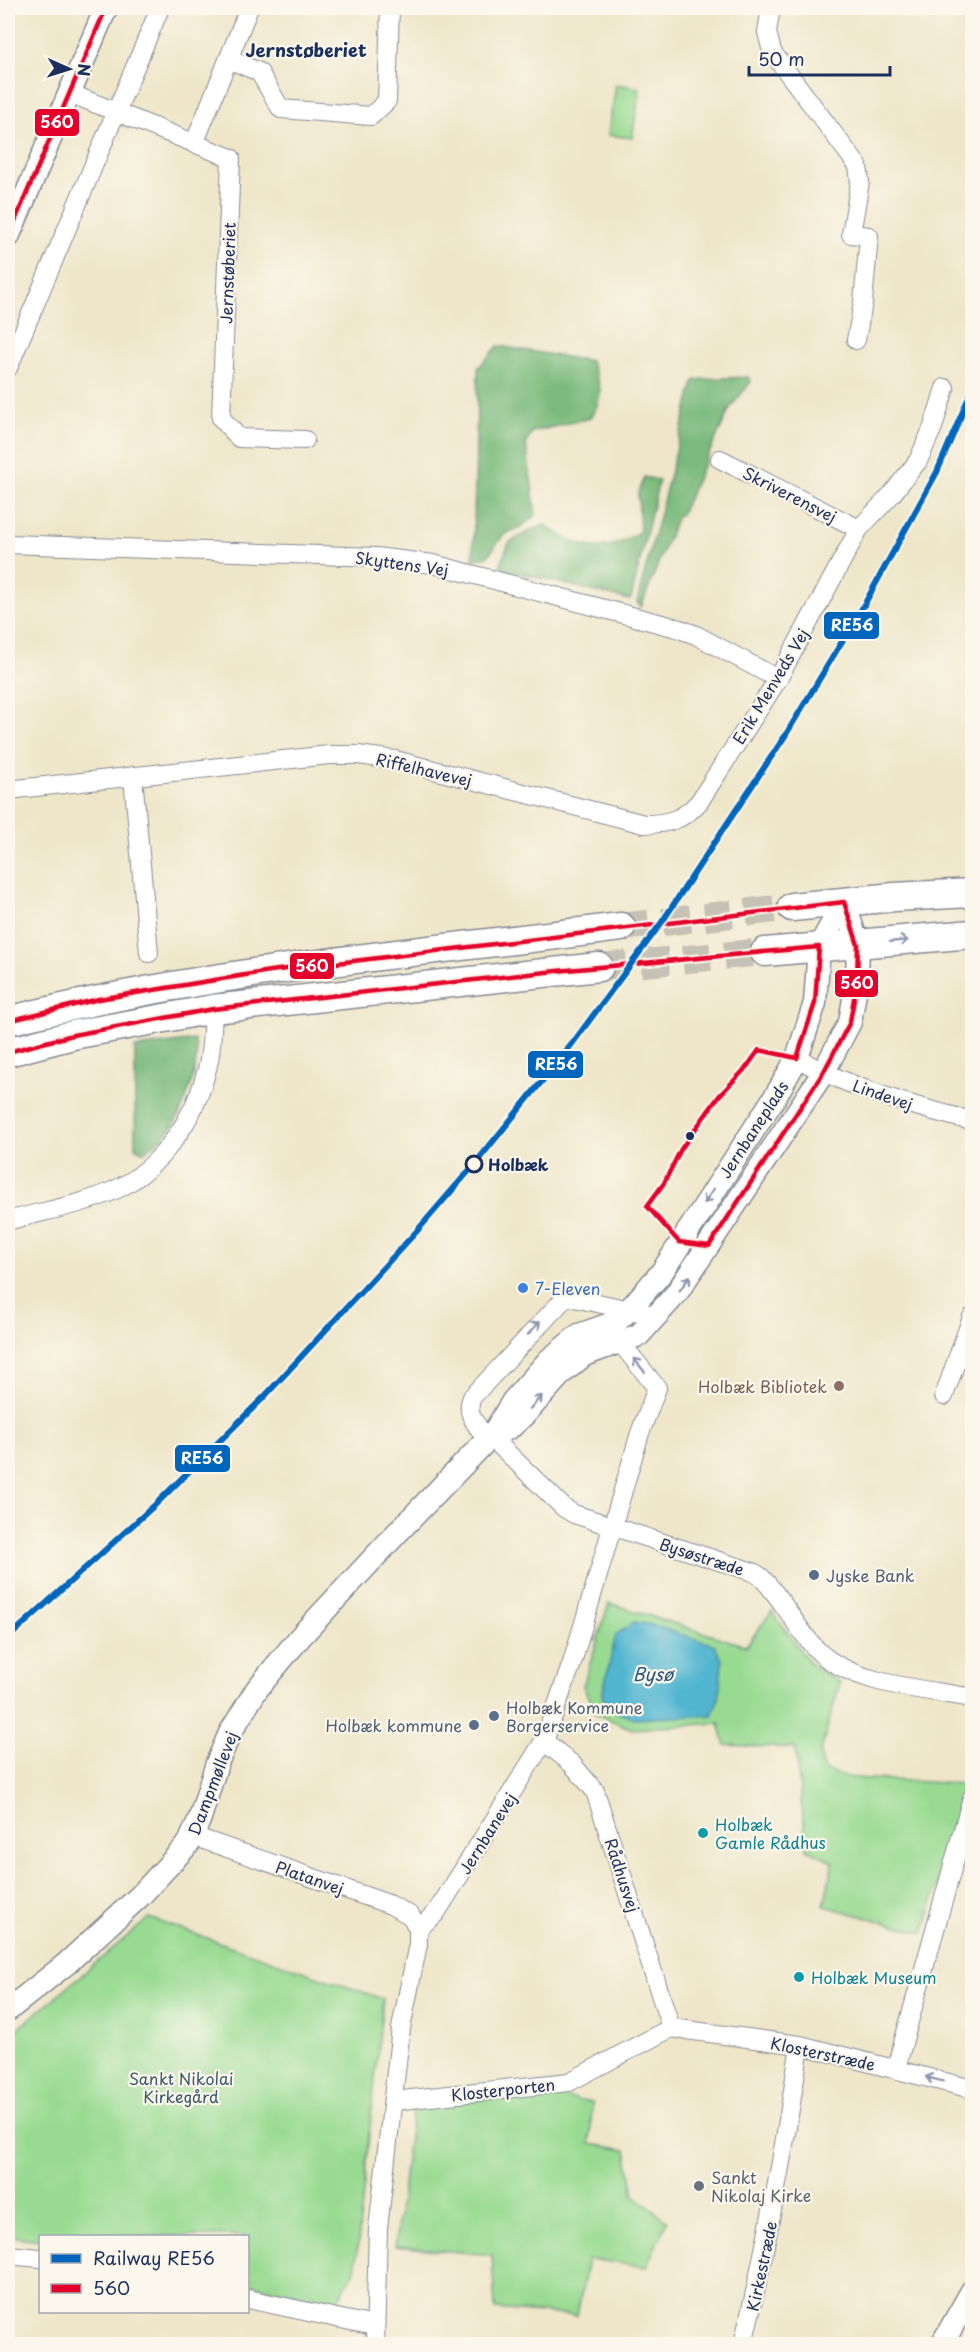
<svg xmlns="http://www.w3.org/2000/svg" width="980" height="2352" font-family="'Playpen Sans',sans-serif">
	<rect width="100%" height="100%" fill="#fbf7ec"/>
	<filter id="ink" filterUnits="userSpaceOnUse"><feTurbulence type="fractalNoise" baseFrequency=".0167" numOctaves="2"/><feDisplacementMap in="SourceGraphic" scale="12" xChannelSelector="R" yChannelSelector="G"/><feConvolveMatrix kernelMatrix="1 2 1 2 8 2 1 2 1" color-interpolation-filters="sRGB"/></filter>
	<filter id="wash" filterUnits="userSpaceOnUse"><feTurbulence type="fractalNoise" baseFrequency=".008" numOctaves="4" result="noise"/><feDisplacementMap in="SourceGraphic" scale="24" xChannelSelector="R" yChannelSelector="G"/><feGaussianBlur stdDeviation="1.35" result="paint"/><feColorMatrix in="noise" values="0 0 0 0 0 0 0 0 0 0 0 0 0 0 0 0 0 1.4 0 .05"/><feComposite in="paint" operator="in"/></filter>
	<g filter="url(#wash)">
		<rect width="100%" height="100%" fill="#efe6c9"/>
		<g fill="#98da91" stroke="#5a8478" stroke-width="1.5">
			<path d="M 616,84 L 640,88 L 632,138 L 608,135 Z"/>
			<path d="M 609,1603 L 746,1646 L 772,1611 L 810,1664 L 840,1683 L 820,1754 L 825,1771 L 853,1778 L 966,1784 L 924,1933 L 824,1906 L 833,1861 L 807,1849 L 795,1748 L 725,1745 L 719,1723 L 632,1729 L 596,1714 L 583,1686 Z"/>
			<path d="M 149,1918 L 383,1999 L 355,2271 L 336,2303 L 248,2284 L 248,2236 L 40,2236 L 40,2240 L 8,2236 L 8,2037 Z"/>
			<path d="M 544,2093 L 592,2103 L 590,2144 L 626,2150 L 634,2195 L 667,2221 L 646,2267 L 588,2259 L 577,2316 L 495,2309 L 492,2255 L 395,2246 L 413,2106 Z"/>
		</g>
		<g fill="#7aba7b" stroke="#4a746c" stroke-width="1.5">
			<path d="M 498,346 L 590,361 C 600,383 606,396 590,418 L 532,432 L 526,444 L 536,515 L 522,526 L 503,535 L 488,556 L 473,560 L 478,368 Z"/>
			<path d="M 748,377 L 751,382 L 730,408 L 681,514 L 677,516 L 641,607 L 637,602 L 694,381 L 704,379 Z"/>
			<path d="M 644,477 L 659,480 L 631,599 L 629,600 L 499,568 L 509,543 L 529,531 L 545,525 C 579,550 604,556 640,531 L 638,493 Z"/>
			<path d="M 194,1040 C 203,1059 183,1115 170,1130 C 163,1138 153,1145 144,1152 L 135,1147 L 135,1048 Z"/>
		</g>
		<path fill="#51b5d0" stroke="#367297" stroke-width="1.5" d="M 634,1622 L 648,1624 L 715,1645 L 722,1660 L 719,1698 L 712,1715 L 635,1719 L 608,1709 L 602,1696 L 616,1635 Z"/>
	</g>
	<g filter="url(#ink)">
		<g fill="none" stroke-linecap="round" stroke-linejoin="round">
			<g stroke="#c5c1b4" stroke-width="28" stroke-dasharray="28 14" stroke-linecap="butt">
				<path d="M 621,927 L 792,907"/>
				<path d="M 599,967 L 765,952"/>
			</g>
			<defs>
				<g id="minor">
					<path d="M 771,8 L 767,32 L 772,52 L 858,166 L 860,182 L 851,234 L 869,236 L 863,303 L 856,340"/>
					<path d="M 228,59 L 259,72 L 281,109 L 371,116 L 387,101 L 390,8"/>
					<path d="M 69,93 L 231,158 L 221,418 L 239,438 L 305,440"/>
					<path d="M 194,144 L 249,8"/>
					<path d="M 8,368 L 160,8"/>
					<path d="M 720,459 L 859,529"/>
					<path d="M 8,544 L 376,557 L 433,564 L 677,628 L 696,635 L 778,679"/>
					<path d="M 133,776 L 149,953"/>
					<path d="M 8,790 L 329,755 L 358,755 L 395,760 L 644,824 C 668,824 683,820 699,802 L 778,679 L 859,529 L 892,494 L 918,461 L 933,427 L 945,388"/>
					<path d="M 797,1058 C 851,1089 912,1106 972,1121"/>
					<path d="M 8,1221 C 43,1211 83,1205 117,1189 C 161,1168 194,1119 206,1073 C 212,1053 212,1030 213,1009"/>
					<path d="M 944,1396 L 972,1317"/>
					<path d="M 491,1437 L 564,1508 L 574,1514 L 753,1572 L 761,1577 C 783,1599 796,1628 817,1650 C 852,1685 925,1689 972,1698"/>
					<path d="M 487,1440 C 478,1426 464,1414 472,1397 L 563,1300 L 570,1297 L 657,1316"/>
					<path d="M 544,1741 L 572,1764 L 595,1791 L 671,2028"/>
					<path d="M 193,1836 L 391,1905 L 411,1916 L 418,1929 L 418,1944 L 401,2028 L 378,2228 L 375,2344"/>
					<path d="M 418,1929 L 436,1913 L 544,1741 L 572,1663 L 640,1433 L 657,1388 L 620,1342"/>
					<path d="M 671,2028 L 800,2045 L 972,2089"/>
					<path d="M 896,2068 L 972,1798"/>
					<path d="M 393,2101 L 569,2082 L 671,2028"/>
					<path d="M 8,2255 L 40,2258"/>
					<path d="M 248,2299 L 374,2326"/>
					<path d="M 743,2344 C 767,2245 785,2146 800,2045"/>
				</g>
				<g id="tertiary">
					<path d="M 8,237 L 106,8"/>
					<path d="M 493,1434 L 513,1401 L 549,1360 L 579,1335 L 616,1322 L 628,1311 L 662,1272 L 778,1092 L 797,1058 L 815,1003 L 819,947 L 844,902"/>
					<path d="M 8,2010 L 66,1964 L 140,1896 L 189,1843 L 200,1818 L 217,1763 L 230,1733 L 257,1689 L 301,1636 L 396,1534 L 487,1440 L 512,1426 L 527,1412 L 562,1373 L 584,1355 L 639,1335 L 676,1294 L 823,1073 L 850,1022 L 857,981 L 858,945 L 844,902"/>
					<path d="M 942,2344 L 972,2291"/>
				</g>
				<g id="primary">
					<path d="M 792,907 L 894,897 L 972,893"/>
					<path d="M 765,952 L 972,934"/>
					<path d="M 8,1021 C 208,970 416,953 621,927"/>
					<path d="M 8,1052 L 73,1035 L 213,1009 L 599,967"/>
				</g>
			</defs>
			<use href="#minor" stroke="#858a94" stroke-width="20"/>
			<use href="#tertiary" stroke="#858a94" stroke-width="25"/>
			<use href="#primary" stroke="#858a94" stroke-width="31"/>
			<use href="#minor" stroke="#fff" stroke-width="18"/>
			<use href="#tertiary" stroke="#fff" stroke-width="22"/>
			<use href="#primary" stroke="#fff" stroke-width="28"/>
			<defs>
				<g id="bus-1">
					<path d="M 8,237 L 106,8"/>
					<path d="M 8,1021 L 99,999 L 270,971 L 844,902 L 858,945 L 857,981 L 850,1022 L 823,1073 L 709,1246 L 679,1242 L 647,1206 L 664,1183 L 681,1149 L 719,1096 L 746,1068 L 759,1050 L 797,1058 L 815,1003 L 819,947 L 556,971 L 213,1009 L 73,1035 L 8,1052"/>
				</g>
			</defs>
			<use href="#bus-1" stroke="#fbf7ec" stroke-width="9"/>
			<use href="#bus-1" stroke="#e4002b" stroke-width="4.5"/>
			<defs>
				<path id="rail-1" d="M 8,1638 L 157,1503 L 264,1397 L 416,1232 L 474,1165 L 572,1044 L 662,922 L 785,736 L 864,605 L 937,472 L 972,390"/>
			</defs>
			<use href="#rail-1" stroke="#fbf7ec" stroke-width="10"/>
			<use href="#rail-1" stroke="#0065bd" stroke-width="6"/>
		</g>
		<defs><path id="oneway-shaft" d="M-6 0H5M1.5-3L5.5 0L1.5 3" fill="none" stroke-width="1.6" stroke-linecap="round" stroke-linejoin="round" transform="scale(1.5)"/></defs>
		<g stroke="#8d97ae">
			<use href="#oneway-shaft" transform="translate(899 941) rotate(-5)"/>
			<use href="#oneway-shaft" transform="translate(709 1196) rotate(123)"/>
			<use href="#oneway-shaft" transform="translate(685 1283) rotate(-54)"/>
			<use href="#oneway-shaft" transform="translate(534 1328) rotate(-47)"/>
			<use href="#oneway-shaft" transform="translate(639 1365) rotate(-129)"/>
			<use href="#oneway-shaft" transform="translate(536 1402) rotate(-48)"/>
			<use href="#oneway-shaft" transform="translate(934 2079) rotate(-165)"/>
		</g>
	</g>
	<circle fill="#1b2f5e" stroke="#fbf7ec" stroke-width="2" cx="690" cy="1136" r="5"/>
	<circle fill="#fbf7ec" stroke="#1b2f5e" stroke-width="3" cx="474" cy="1164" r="8"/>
	<circle fill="#3f7fe0" stroke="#fbf7ec" stroke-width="2" cx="523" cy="1288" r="6"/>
	<circle fill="#8d6e63" stroke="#fbf7ec" stroke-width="2" cx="839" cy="1386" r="6"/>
	<g fill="#5c6f8a" stroke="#fbf7ec" stroke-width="2">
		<circle cx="814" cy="1575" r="6"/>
		<circle cx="494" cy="1716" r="6"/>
		<circle cx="474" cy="1725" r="6"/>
	</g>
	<g fill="#0f9aa8" stroke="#fbf7ec" stroke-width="2">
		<circle cx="703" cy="1833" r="6"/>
		<circle cx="799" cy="1977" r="6"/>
	</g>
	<circle fill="#6b7280" stroke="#fbf7ec" stroke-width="2" cx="699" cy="2186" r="6"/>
	<g text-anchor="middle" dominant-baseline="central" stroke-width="4.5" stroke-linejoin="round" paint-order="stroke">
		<g font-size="16" fill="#1b2f5e" stroke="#fbf7ec">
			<text transform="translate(227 273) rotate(-88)">Jernstøberiet</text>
			<text transform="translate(790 494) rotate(27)">Skriverensvej</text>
			<text transform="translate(402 563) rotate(8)">Skyttens Vej</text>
			<text transform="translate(770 686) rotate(-59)">Erik Menveds Vej</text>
			<text transform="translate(424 769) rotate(13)">Riffelhavevej</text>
			<text transform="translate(883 1094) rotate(19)">Lindevej</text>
			<text transform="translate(753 1129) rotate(-57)">Jernbaneplads</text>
			<text transform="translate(702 1556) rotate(18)">Bysøstræde</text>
			<text transform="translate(212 1783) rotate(-69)">Dampmøllevej</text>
			<text transform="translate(487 1833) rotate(-58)">Jernbanevej</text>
			<text transform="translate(623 1875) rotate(72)">Rådhusvej</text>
			<text transform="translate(310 1877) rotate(19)">Platanvej</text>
			<text transform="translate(823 2053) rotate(12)">Klosterstræde</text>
			<text transform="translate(503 2089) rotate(-6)">Klosterporten</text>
			<text transform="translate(761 2266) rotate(-78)">Kirkestræde</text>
		</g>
		<g font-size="16" font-weight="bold" fill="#1b2f5e" stroke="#fbf7ec" text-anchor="start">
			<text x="488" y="1164">Holbæk</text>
		</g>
		<g font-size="16" fill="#366cbe" stroke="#fbf7ec" text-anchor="start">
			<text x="535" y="1288">7-Eleven</text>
		</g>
		<g font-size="16" fill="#785e54" stroke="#fbf7ec" text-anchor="end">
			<text x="827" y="1386">Holbæk Bibliotek</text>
		</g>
		<g font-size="16" fill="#4e5e75" stroke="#fbf7ec" text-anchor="start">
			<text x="826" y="1575">Jyske Bank</text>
			<text x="506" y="1707">Holbæk Kommune<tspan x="506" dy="18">Borgerservice</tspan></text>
			<text x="462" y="1725" text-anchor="end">Holbæk kommune</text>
		</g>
		<g font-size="16" fill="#0d838f" stroke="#fbf7ec" text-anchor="start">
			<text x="715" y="1824">Holbæk<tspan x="715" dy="18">Gamle Rådhus</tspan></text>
			<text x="811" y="1977">Holbæk Museum</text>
		</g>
		<g font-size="16" fill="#3a5a6b" stroke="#fbf7ec">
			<text x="181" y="2078">Sankt Nikolai<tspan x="181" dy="18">Kirkegård</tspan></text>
		</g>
		<g font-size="16" fill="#5b616d" stroke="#fbf7ec" text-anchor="start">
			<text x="711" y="2177">Sankt<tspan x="711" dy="18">Nikolaj Kirke</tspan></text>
		</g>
		<g font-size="18" font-weight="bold" fill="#1b2f5e" stroke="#fbf7ec">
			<text x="306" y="49">Jernstøberiet</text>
		</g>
		<g font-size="18" font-style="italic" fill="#2b5780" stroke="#fbf7ec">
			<text x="653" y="1673">Bysø</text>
		</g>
	</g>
	<g stroke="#fbf7ec" stroke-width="2">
		<rect x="34" y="108" width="46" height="29" rx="6" fill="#e4002b"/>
		<rect x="823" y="611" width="57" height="29" rx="6" fill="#0065bd"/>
		<rect x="289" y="952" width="46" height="28" rx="6" fill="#e4002b"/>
		<rect x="834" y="969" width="45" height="29" rx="6" fill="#e4002b"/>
		<rect x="527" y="1050" width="57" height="29" rx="6" fill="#0065bd"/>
		<rect x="174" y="1444" width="57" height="29" rx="6" fill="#0065bd"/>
	</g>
	<g font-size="16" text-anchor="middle" font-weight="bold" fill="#fff">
		<text x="57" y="128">560</text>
		<text x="852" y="631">RE56</text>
		<text x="312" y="972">560</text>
		<text x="857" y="989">560</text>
		<text x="556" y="1070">RE56</text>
		<text x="202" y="1464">RE56</text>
	</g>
	<rect width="980" height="2352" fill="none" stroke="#fbf7ec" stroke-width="30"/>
	<rect x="39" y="2235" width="210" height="78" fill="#fbf7ec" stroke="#a1a7b3" stroke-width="1.5"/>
	<rect x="51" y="2254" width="30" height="9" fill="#0065bd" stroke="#a1a7b3" stroke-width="1.5"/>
	<text x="93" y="2265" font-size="18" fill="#1b2f5e">Railway RE56</text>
	<rect x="51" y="2284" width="30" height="9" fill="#e4002b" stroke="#a1a7b3" stroke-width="1.5"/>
	<text x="93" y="2295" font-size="18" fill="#1b2f5e">560</text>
	<g transform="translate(69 69) rotate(93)" stroke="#fbf7ec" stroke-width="4.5" paint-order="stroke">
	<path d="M0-4.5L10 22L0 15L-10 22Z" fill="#1b2f5e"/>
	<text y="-9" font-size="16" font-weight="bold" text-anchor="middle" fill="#1b2f5e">N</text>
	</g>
	<path d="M749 66v9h141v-9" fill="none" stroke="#1b2f5e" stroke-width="3"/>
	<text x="758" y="66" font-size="18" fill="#1b2f5e" stroke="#fbf7ec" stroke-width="4.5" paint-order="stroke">50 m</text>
</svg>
